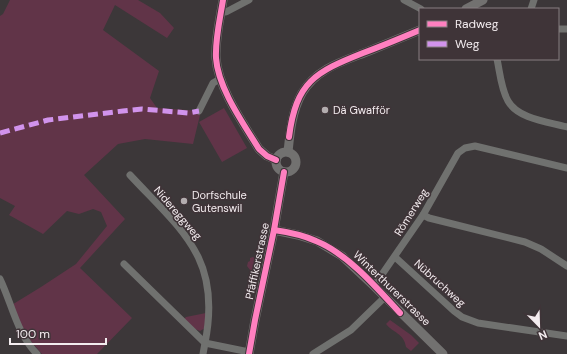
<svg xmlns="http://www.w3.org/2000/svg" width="567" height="354" font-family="'DM Sans',sans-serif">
	<rect width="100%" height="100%" fill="#3c3739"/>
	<g fill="#613448">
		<path d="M 10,0 L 138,0 L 160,13 L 174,28 L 167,38 L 115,5 L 103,30 L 159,71 L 150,98 L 157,108 L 201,111 L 193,144 L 145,139 L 118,144 L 84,175 L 125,219 L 80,268 L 132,318 L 97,354 L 42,354 L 28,338 L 10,306 L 41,287 L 76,264 L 107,226 L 101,212 L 93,209 L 79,214 L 67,211 L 43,234 L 9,215 L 15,206 L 0,198 L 0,16 L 3,14 Z"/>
		<path d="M 224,108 L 247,148 L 222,162 L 199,122 Z"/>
		<path d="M 253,257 L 257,260 L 257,268 L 255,271 L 256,273 L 253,274 L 247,266 L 248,262 L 250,261 L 250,258 Z"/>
		<path d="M 206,313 L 205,328 L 200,331 L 195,329 L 184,319 L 186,317 Z"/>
		<path d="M 390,320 L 411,335 L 419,343 L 411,351 L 406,347 C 404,333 393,333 386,324 Z"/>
	</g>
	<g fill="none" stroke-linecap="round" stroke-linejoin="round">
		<g stroke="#70716f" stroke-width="7">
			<path d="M 404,0 L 421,9"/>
			<path d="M 531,9 L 534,0"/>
			<path d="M 221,12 L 226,12 L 249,0"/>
			<path d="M 558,29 L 567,29"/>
			<path d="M 497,59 C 500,73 501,89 508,101 C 518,119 549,122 567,127"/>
			<path d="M 199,111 L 213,83 L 220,79"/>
			<path d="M 130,175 C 182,231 222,258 205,343 L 249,352"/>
			<path d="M 423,215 L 429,218 L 525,242 L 541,249 L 567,266"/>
			<path d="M 395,257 L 454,311 L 462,317 L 478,323 L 567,336"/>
			<path d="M 124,264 L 205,343 L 203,354"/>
			<path d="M 0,279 C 12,304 17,334 37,354"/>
			<path d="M 374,286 L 423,215 L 458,153 L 465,148 L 475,146 L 567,168"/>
			<path d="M 313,354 L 351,330 L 385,297"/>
		</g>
		<g stroke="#727170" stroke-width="9">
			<path d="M 223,0 C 220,19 215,39 216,58 C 218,88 243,123 259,149 L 267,156 L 276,160"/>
			<path d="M 466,9 L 483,0"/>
			<path d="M 288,152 C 290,132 292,111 302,93 C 317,68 344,61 369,51 C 386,44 403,37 420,30"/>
			<circle cx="286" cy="162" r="10"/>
			<path d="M 274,230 L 298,235 L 317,241 L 342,256 L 374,286 L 443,354"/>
			<path d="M 249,354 L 255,320 L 274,230 L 284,172"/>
		</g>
		<path stroke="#d193ec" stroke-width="5" stroke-dasharray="10 5" stroke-linecap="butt" d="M 0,133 L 48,120 L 123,111 L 142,109 L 188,113 L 199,111"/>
		<defs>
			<g id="cycleway">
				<path d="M 223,0 C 220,19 215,39 216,58 C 218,88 243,123 259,149 L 267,156 L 276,160"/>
				<path d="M 289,137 C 296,82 315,72 363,53 C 382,46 401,38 420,30"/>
				<path d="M 274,230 C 288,232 303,235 316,241 C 348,254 377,288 400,313"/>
				<path d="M 249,354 L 255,320 L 274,230 L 284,172"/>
			</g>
		</defs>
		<use href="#cycleway" stroke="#3f3438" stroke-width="8"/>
		<use href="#cycleway" stroke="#ff80c0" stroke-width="6"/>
	</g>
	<g fill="#b3adaf" stroke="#3f3438" stroke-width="1.5">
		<circle cx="325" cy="110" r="4"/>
		<circle cx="184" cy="201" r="4"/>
	</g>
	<g text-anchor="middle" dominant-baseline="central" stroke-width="3.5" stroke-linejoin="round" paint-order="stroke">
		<g font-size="11" fill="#f3ecef" stroke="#3f3438" text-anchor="start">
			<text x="333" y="110">Dä Gwafför</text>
			<text x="192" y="195">Dorfschule<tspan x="192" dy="13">Gutenswil</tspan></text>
		</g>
		<g font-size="11" fill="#f3ecef" stroke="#3f3438">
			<text transform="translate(411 212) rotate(-58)">Römerweg</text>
			<text transform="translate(178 213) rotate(49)">Nidereggweg</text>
			<text transform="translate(257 261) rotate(-78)">Pfäffikerstrasse</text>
			<text transform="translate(440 283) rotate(42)">Nübruchweg</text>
			<text transform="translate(392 288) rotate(44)">Winterthurerstrasse</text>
		</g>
	</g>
	<rect x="419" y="8" width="140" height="52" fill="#3f3438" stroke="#877e81"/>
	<rect x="427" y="21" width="20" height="6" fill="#ff80c0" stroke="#877e81"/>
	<text x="455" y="28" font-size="12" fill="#f3ecef">Radweg</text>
	<rect x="427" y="41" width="20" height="6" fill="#d193ec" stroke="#877e81"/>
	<text x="455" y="48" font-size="12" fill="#f3ecef">Weg</text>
	<g transform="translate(539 326) rotate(157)" stroke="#3f3438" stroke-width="3" paint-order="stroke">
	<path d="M0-3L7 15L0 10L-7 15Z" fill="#f3ecef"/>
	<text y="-6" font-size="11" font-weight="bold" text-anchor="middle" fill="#f3ecef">N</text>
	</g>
	<path d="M10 338v6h96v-6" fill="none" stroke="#f3ecef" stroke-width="2"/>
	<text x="16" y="338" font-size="12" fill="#f3ecef" stroke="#3f3438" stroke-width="3" paint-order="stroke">100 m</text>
</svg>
